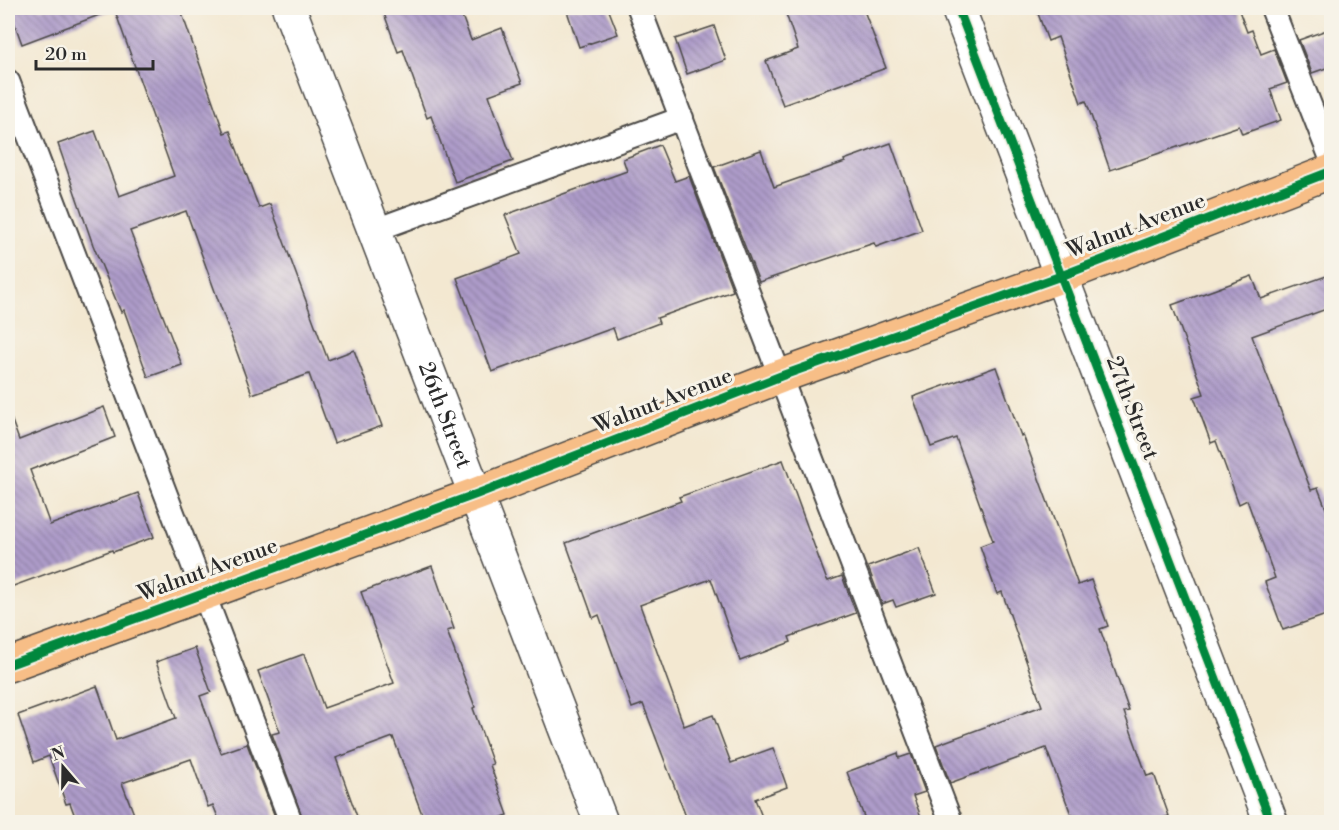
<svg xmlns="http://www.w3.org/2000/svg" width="1339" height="830" font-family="'Libre Bodoni',serif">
	<defs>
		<pattern id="building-back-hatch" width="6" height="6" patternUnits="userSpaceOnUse" patternTransform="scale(1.5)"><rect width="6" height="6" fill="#ad9bc9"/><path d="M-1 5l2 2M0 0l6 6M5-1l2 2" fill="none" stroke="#8d7fa3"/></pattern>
	</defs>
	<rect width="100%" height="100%" fill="#f7f3e8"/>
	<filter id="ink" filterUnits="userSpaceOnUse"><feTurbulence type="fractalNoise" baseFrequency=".0167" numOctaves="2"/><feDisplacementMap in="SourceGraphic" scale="12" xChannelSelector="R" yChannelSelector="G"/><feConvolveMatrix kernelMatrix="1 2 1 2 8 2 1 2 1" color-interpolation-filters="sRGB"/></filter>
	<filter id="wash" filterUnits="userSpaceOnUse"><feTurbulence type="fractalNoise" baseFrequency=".008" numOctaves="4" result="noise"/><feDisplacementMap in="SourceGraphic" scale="24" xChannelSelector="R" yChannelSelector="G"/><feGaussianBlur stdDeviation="1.35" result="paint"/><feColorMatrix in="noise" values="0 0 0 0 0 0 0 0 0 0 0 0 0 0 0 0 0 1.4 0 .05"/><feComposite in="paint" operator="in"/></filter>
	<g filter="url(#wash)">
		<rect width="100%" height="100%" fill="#f3e8d1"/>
		<g id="blocks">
			<g fill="url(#building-back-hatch)">
				<path d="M 9,8 L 110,8 L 110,11 L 22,44 Z"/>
				<path d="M 114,8 L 180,8 L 224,133 L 230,131 L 259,208 L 270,204 L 328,360 L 354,350 L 382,426 L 334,443 L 309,374 L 252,394 L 186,211 L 130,231 L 182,365 L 148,377 L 124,310 L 121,312 L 93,245 L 58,144 L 95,131 L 119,196 L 174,176 Z"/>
				<path d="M 382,8 L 459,8 L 471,40 L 502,28 L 522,83 L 489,95 L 513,161 L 455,182 L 431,116 L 427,118 L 403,50 L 398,52 Z"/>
				<path d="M 566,8 L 608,8 L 618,34 L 579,47 Z"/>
				<path d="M 784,8 L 863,8 L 886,68 L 783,105 L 766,61 L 798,49 Z"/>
				<path d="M 1036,8 L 1238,8 L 1247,32 L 1252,30 L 1261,54 L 1274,49 L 1287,83 L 1270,89 L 1281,120 L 1242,134 L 1239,126 L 1110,170 L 1086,101 L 1081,103 L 1058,37 L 1048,41 Z"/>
				<path d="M 714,26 L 726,60 L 687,74 L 675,39 Z"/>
				<path d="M 1332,28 L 1332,66 L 1312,73 L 1299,40 Z"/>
				<path d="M 891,143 L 922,230 L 876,247 L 874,243 L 759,282 L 714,167 L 761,150 L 774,187 L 845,162 L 844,160 Z"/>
				<path d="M 660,145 L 675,181 L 689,176 L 733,291 L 657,318 L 659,323 L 617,339 L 613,328 L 492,372 L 457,278 L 521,254 L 505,215 L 627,171 L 623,159 Z"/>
				<path d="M 1332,274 L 1332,307 L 1252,336 L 1311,490 L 1318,488 L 1332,524 L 1332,613 L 1283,630 L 1265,582 L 1275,578 L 1247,500 L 1239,504 L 1216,441 L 1211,443 L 1194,397 L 1204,394 L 1172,305 L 1252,276 L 1261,299 Z"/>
				<path d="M 996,367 L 1021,436 L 1023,435 L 1078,585 L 1091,580 L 1108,626 L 1100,629 L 1129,711 L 1124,712 L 1147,776 L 1154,774 L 1169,816 L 1150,822 L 1074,822 L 1046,748 L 950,783 L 936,745 L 1042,706 L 1002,592 L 997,594 L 980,546 L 993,541 L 956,438 L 931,447 L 913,397 Z"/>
				<path d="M 104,407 L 115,437 L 30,470 L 50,525 L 138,493 L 154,537 L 113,552 L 112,550 L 8,588 L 8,419 L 11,418 L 19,440 Z"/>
				<path d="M 783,460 L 826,578 L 828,581 L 842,576 L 856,613 L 789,637 L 791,642 L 740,661 L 711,579 L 640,605 L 684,726 L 713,715 L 731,763 L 773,748 L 787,787 L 755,799 L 764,822 L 688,822 L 643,704 L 632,708 L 599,615 L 593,618 L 566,543 L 681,501 L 679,497 Z"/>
				<path d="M 919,548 L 936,593 L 896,607 L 893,600 L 882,604 L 868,567 Z"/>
				<path d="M 432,566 L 454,629 L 447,631 L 475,707 L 473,708 L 493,764 L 490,765 L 508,815 L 488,822 L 425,822 L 393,737 L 336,758 L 359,822 L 304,822 L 272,734 L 280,732 L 258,671 L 304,654 L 324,708 L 394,683 L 361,592 Z"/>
				<path d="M 195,648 L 211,692 L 200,696 L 221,753 L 247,744 L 277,822 L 220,822 L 213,805 L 208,807 L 191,759 L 122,783 L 137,822 L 77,822 L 70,803 L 66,804 L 49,756 L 34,762 L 18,715 L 97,686 L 116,740 L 176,718 L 156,662 Z"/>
				<path d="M 898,753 L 899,758 L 911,754 L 925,792 L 913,796 L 923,822 L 866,822 L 847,772 Z"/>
			</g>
		</g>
	</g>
	<g filter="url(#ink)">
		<use href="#blocks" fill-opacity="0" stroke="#494744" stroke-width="1.5"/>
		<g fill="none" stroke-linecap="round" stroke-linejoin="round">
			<defs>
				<g id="lane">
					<path d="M 639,8 L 951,822"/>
					<path d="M 1272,8 L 1332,161"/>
					<path d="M 8,81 L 291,822"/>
					<path d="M 375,230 L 682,118"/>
				</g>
				<g id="street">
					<path id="s1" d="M 289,8 L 601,822"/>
					<path d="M 958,8 L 1271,822"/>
				</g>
				<path id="primary" d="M 8,665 L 477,494 L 781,376 L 1061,276 L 1332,171"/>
			</defs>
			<use href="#lane" stroke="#494744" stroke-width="26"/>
			<use href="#street" stroke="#494744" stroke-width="36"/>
			<use href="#primary" stroke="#494744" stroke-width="36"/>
			<use href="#lane" stroke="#fff" stroke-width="22"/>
			<use href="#street" stroke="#fff" stroke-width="33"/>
			<use href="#primary" stroke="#f7be87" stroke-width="33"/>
			<defs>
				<g id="cycleway">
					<path d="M 958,8 L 1271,822"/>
					<path d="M 8,665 L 477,494 L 781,376 L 1061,276 L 1332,171"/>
				</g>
			</defs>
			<use href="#cycleway" stroke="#f7f3e8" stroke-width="13"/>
			<use href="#cycleway" stroke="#00873e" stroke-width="9"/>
		</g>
	</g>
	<g text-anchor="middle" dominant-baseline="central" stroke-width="6" stroke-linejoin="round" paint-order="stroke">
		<g font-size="22" fill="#2b2b2b" stroke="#f7f3e8">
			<text transform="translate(1136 226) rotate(-21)">Walnut Avenue</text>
			<text transform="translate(663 401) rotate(-21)">Walnut Avenue</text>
			<text transform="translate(1132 408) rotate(69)">27th Street</text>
			<text stroke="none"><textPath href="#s1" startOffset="436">26th Street</textPath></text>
			<text transform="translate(208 570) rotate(-20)">Walnut Avenue</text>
		</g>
	</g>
	<rect width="1339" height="830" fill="none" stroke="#f7f3e8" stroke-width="30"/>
	<g transform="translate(63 767) rotate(340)" stroke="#f7f3e8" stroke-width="4.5" paint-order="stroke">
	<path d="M0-4.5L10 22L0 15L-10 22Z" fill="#2b2b2b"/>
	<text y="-9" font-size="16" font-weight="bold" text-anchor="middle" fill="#2b2b2b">N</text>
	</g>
	<path d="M36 60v9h117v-9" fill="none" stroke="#2b2b2b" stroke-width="3"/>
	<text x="45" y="60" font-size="18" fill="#2b2b2b" stroke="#f7f3e8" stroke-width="4.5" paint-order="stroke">20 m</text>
</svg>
